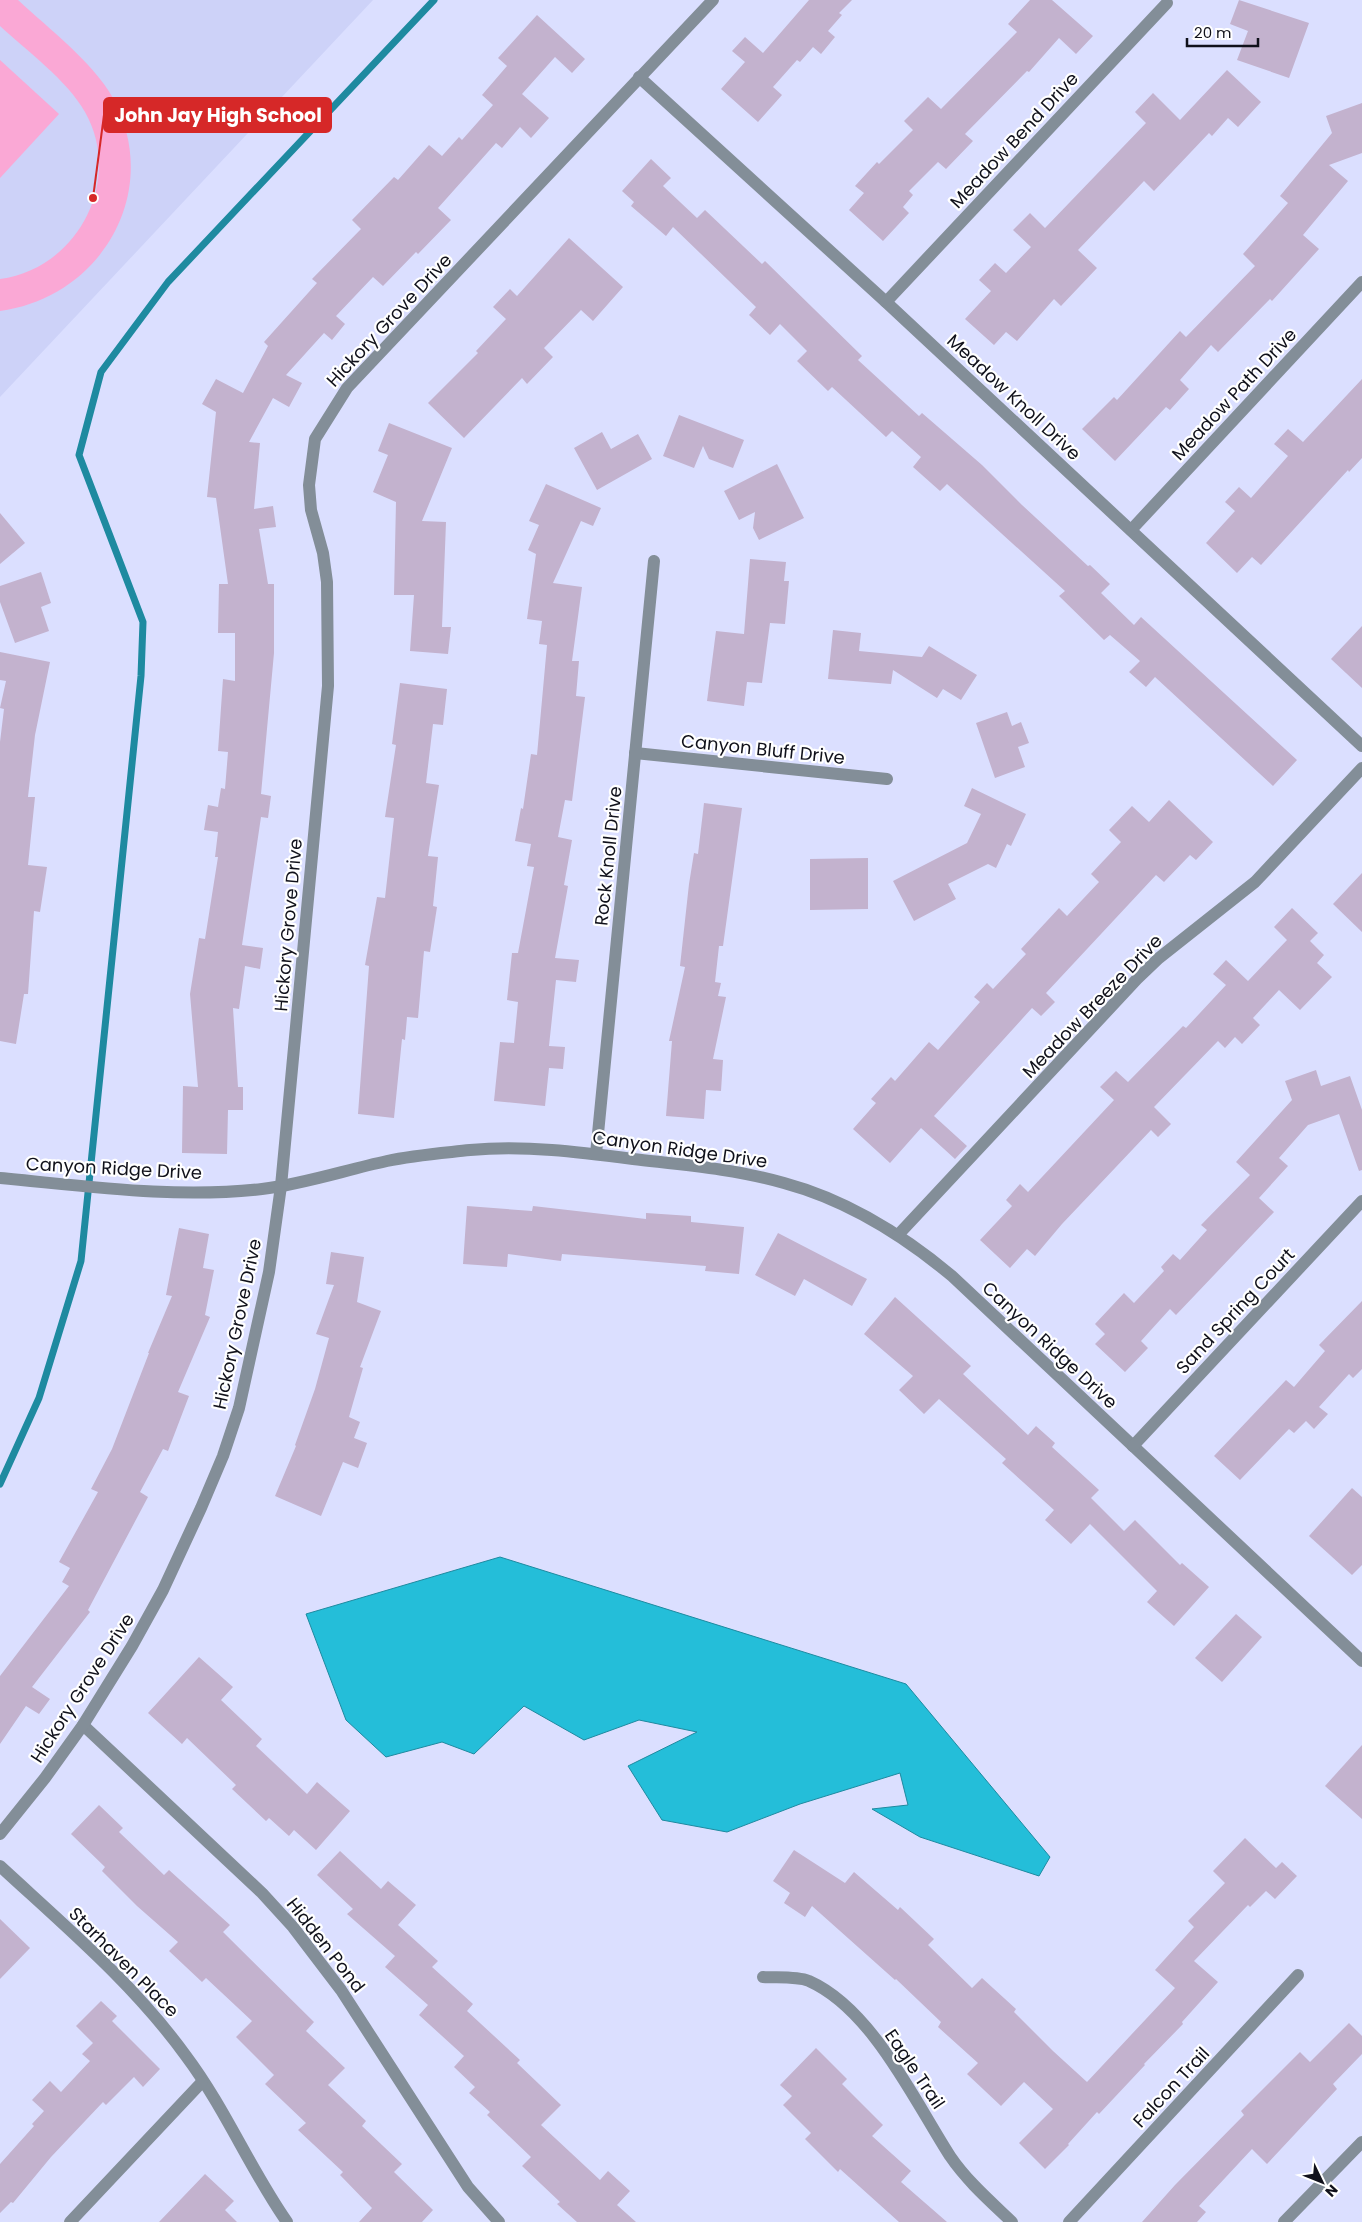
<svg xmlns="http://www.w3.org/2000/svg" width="1362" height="2222" font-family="Poppins,sans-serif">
	<rect width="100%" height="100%" fill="#dbdfff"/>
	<path fill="#cdd2f8" d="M 0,0 L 373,0 L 0,397 Z"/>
	<g fill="#faa8d5">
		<path d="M 0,0 L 18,0 C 49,29 92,61 113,98 C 163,191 102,297 0,311 L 0,279 C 77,269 124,181 85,112 C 67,80 27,51 0,26 Z"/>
		<path d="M 0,60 L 59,114 L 0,178 Z"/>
	</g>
	<path fill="#24bed9" stroke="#1e8aa0" d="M 500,1557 L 906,1684 L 1050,1857 L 1039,1876 L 920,1837 L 872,1809 L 908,1805 L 900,1773 L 800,1804 L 727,1832 L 662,1820 L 628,1766 L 697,1732 L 639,1720 L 584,1740 L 524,1706 L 474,1754 L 442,1742 L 386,1757 L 346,1720 L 306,1614 Z"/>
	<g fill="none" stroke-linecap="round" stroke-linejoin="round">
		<path stroke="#1e8aa0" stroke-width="7" d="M 0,1484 L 39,1398 L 81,1261 L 141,676 L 143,622 L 79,455 L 101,372 L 168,282 L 434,0"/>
	</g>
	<g fill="#c3b2ce">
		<path d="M 809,0 L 852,0 L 839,13 L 842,15 L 828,31 L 835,37 L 821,54 L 813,47 L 800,62 L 797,60 L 773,87 L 782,95 L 758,122 L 721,89 L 745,62 L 732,51 L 745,37 L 763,53 Z"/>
		<path d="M 1030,0 L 1052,0 L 1093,36 L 1076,54 L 1059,38 L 1029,72 L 1027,71 L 965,134 L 973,141 L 946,169 L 938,162 L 909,191 L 913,195 L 903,207 L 909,213 L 883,241 L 849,210 L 864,193 L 855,186 L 877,162 L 879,164 L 913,130 L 904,121 L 928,97 L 941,109 L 1017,32 L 1008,24 Z"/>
		<path d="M 1239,0 L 1309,23 L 1289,78 L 1237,60 L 1248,31 L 1230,24 Z"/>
		<path d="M 537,15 L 585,59 L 572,73 L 555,57 L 522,94 L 549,118 L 531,138 L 520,127 L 502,148 L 496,143 L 438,208 L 451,220 L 418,254 L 416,252 L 383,286 L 373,277 L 336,316 L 345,324 L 332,340 L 324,333 L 286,375 L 302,383 L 289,407 L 273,398 L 249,442 L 260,443 L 254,509 L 273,506 L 276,527 L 259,529 L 268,584 L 274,584 L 274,653 L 261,794 L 271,796 L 268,818 L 261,817 L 242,945 L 263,948 L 260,969 L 245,966 L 239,1009 L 233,1008 L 238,1087 L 243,1087 L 243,1110 L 228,1110 L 227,1154 L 182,1153 L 183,1086 L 198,1087 L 190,994 L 199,938 L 205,939 L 218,857 L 215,857 L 218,832 L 204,830 L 208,805 L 218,807 L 221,788 L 225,789 L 228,752 L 218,751 L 223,679 L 235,681 L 235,633 L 218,633 L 219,584 L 228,584 L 216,498 L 207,497 L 216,412 L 202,404 L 216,379 L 243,393 L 268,346 L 264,342 L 317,283 L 312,279 L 361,229 L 352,220 L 394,177 L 398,180 L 429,145 L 442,156 L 459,137 L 462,140 L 493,105 L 482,95 L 507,66 L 498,58 Z"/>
		<path d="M 1227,70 L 1261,102 L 1238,127 L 1228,118 L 1212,136 L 1209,133 L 1154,191 L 1144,181 L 1078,250 L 1097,268 L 1061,306 L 1054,299 L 1017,341 L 1006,332 L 994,345 L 965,319 L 991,291 L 979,280 L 995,263 L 1006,273 L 1031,247 L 1013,230 L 1030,213 L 1045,228 L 1146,123 L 1135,112 L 1153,93 L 1180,120 Z"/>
		<path d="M 1362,103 L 1362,153 L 1329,165 L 1348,181 L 1303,235 L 1319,249 L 1272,301 L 1270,299 L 1218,352 L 1211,345 L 1180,380 L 1189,389 L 1170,410 L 1166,407 L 1115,461 L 1082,429 L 1114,397 L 1117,400 L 1180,331 L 1186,337 L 1255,266 L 1243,254 L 1288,203 L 1280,196 L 1332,133 L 1326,116 Z"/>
		<path d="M 651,159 L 671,178 L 663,186 L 697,218 L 705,210 L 762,264 L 765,261 L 862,356 L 858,360 L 919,416 L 922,413 L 982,465 L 1022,505 L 1088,566 L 1090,565 L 1110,584 L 1101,593 L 1134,625 L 1141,617 L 1297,760 L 1273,786 L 1155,677 L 1146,687 L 1129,672 L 1140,661 L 1110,635 L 1104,640 L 1059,596 L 1065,591 L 947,484 L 940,491 L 913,467 L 921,457 L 892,431 L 886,437 L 832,387 L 828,391 L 797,361 L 807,351 L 780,324 L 770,335 L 749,315 L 756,307 L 673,227 L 666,236 L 631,206 L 634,202 L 622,191 Z"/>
		<path d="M 569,238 L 623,287 L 593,321 L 581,310 L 544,348 L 553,357 L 527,384 L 522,378 L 464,438 L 428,403 L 478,353 L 476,351 L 506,319 L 493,307 L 510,289 L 517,296 Z"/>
		<path d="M 1362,379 L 1362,458 L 1349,472 L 1348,470 L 1261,565 L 1252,557 L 1237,573 L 1206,543 L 1235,511 L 1225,502 L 1239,487 L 1251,498 L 1288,456 L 1274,444 L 1288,429 L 1303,442 Z"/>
		<path d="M 679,415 L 744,440 L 733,468 L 709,459 L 703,446 L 694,468 L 663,456 Z"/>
		<path d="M 389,423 L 452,448 L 422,521 L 446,522 L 442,627 L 451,627 L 448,654 L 410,651 L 414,595 L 394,595 L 396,502 L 373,492 L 388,455 L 378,451 Z"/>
		<path d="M 602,432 L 611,449 L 638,434 L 652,459 L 597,490 L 574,448 Z"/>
		<path d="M 777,464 L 804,518 L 759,540 L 753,528 L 755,512 L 739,520 L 724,491 Z"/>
		<path d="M 546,484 L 601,508 L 593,526 L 581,521 L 553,583 L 582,587 L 572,661 L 579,661 L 576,696 L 585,697 L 572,801 L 565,800 L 558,837 L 572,840 L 564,885 L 568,886 L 555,958 L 579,960 L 576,982 L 556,980 L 549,1046 L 565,1047 L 563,1069 L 549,1068 L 545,1106 L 494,1101 L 500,1042 L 514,1043 L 518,1002 L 507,1000 L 512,953 L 518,953 L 534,867 L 527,866 L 531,844 L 515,841 L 521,808 L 523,809 L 531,754 L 537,755 L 547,645 L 539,644 L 542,621 L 527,619 L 536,554 L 528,550 L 539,525 L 529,521 Z"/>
		<path d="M 0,513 L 25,543 L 0,564 Z"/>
		<path d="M 750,559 L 786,562 L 784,581 L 789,581 L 785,624 L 770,623 L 762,683 L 747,682 L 744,706 L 707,701 L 716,631 L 744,634 Z"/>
		<path d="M 41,572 L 51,603 L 41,607 L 49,631 L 15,643 L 0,602 L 0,586 Z"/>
		<path d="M 1362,626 L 1362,688 L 1331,659 Z"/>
		<path d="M 833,630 L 861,633 L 859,651 L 922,657 L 929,646 L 977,675 L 961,700 L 943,689 L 937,698 L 893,670 L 891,684 L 828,679 Z"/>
		<path d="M 0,652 L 50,662 L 35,735 L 28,797 L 35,797 L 28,865 L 47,867 L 40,912 L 34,911 L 28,994 L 24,994 L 16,1044 L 0,1041 L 0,742 L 4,709 L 0,708 L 6,681 L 0,680 Z"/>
		<path d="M 400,683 L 447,689 L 443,725 L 433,724 L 426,783 L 439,785 L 428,856 L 438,857 L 433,906 L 437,907 L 430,952 L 424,951 L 418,1018 L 407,1017 L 405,1040 L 402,1039 L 394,1118 L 358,1114 L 369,966 L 365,965 L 377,897 L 385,898 L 394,818 L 385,817 L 396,745 L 392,744 Z"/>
		<path d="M 1007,712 L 1012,726 L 1021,722 L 1029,743 L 1018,747 L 1025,767 L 995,778 L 976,723 Z"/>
		<path d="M 972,788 L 1026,814 L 1011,846 L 1007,844 L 996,868 L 988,864 L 948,884 L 956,899 L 914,921 L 893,881 L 967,843 L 981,814 L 964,806 Z"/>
		<path d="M 1169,800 L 1213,842 L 1196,860 L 1190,855 L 1164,882 L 1156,875 L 1046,993 L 1055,1002 L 1041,1016 L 1032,1008 L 934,1116 L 967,1146 L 955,1159 L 921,1128 L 890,1163 L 853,1129 L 876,1103 L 871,1099 L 891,1077 L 895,1081 L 929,1042 L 938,1050 L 980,1002 L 974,997 L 987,983 L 993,989 L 1026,954 L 1021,949 L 1059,908 L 1067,916 L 1099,882 L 1091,874 L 1121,842 L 1109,830 L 1132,806 L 1149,822 Z"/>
		<path d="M 704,803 L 742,808 L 723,946 L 719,946 L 715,982 L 721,983 L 718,996 L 726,997 L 713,1059 L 723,1060 L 721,1091 L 706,1090 L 704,1119 L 666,1116 L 672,1041 L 669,1041 L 685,967 L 680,966 L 689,884 L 694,853 L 698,854 Z"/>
		<path d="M 868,858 L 868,909 L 810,910 L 810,859 Z"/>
		<path d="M 1362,873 L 1362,932 L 1333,904 Z"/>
		<path d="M 1292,908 L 1318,933 L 1310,941 L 1324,955 L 1317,963 L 1332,977 L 1300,1010 L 1279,990 L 1253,1018 L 1260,1025 L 1242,1044 L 1235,1037 L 1225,1048 L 1218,1041 L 1154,1107 L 1171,1124 L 1158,1137 L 1151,1130 L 1062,1224 L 1035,1256 L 1027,1249 L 1010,1268 L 980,1240 L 1012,1206 L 1006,1200 L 1020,1184 L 1028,1192 L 1114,1100 L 1100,1087 L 1116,1071 L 1128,1082 L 1183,1026 L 1186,1028 L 1226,985 L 1213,974 L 1226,960 L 1248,981 L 1287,940 L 1274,927 Z"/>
		<path d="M 1316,1070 L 1321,1086 L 1350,1076 L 1362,1110 L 1362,1170 L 1359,1171 L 1339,1114 L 1308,1125 L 1279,1158 L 1288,1166 L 1259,1198 L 1274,1212 L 1176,1315 L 1170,1309 L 1141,1341 L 1148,1348 L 1125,1372 L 1095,1344 L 1105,1334 L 1095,1324 L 1124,1293 L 1134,1303 L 1164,1271 L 1161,1267 L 1173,1254 L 1180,1260 L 1207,1230 L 1201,1225 L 1250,1175 L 1236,1162 L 1292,1100 L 1285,1081 Z"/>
		<path d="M 467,1206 L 532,1211 L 533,1206 L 646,1219 L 646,1213 L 691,1216 L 691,1222 L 744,1227 L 739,1274 L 705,1271 L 706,1266 L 562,1254 L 561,1261 L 508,1254 L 507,1267 L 463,1264 Z"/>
		<path d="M 179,1228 L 209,1234 L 203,1268 L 214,1270 L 205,1315 L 210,1317 L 178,1392 L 189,1396 L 168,1451 L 163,1449 L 140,1492 L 148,1497 L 88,1610 L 90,1612 L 32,1687 L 50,1699 L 39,1714 L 26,1706 L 0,1744 L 0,1676 L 69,1586 L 62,1582 L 70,1568 L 59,1562 L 98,1492 L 91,1489 L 112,1449 L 149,1353 L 148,1353 L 172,1296 L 166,1295 Z"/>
		<path d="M 778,1233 L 867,1279 L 852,1306 L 804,1279 L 795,1296 L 755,1275 Z"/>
		<path d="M 331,1252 L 364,1257 L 357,1302 L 381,1311 L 360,1367 L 363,1368 L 349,1417 L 360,1422 L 354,1438 L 367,1443 L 358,1468 L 343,1462 L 321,1516 L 275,1496 L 296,1446 L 295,1445 L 315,1389 L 329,1338 L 316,1334 L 334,1285 L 326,1284 Z"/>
		<path d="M 895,1297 L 971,1366 L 963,1374 L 1028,1435 L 1036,1426 L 1055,1443 L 1052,1447 L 1099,1490 L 1091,1498 L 1124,1531 L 1135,1520 L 1180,1565 L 1182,1563 L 1209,1587 L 1174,1626 L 1147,1602 L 1157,1591 L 1090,1524 L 1071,1544 L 1045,1520 L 1054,1510 L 1002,1463 L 1006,1459 L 939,1399 L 924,1414 L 899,1390 L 913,1376 L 864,1334 Z"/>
		<path d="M 1362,1301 L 1362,1369 L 1353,1378 L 1349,1374 L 1319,1407 L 1328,1414 L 1314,1429 L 1306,1421 L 1294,1433 L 1289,1429 L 1240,1480 L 1214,1456 L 1286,1380 L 1294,1387 L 1325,1351 L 1319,1345 Z"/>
		<path d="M 1352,1488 L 1362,1497 L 1362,1565 L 1352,1575 L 1309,1536 Z"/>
		<path d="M 1236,1614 L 1262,1637 L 1222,1682 L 1195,1658 Z"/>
		<path d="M 199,1657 L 233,1687 L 221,1700 L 262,1739 L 256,1746 L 307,1794 L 317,1782 L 350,1811 L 316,1850 L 294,1830 L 289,1836 L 269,1818 L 266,1821 L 232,1789 L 236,1785 L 187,1738 L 182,1744 L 148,1713 Z"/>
		<path d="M 1362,1745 L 1362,1819 L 1325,1786 Z"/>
		<path d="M 99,1805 L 123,1828 L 119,1832 L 164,1875 L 169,1870 L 230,1925 L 223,1932 L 314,2022 L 306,2031 L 345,2068 L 328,2085 L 366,2121 L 362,2126 L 402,2164 L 394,2172 L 433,2210 L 422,2222 L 359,2222 L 372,2208 L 340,2175 L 343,2172 L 298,2130 L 306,2123 L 265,2084 L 274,2075 L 236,2037 L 252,2021 L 206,1978 L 202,1982 L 169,1951 L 178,1942 L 137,1906 L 102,1871 L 105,1867 L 71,1834 Z"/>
		<path d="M 1245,1838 L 1276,1868 L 1282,1862 L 1297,1876 L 1275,1899 L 1266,1891 L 1250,1907 L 1248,1905 L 1194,1961 L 1218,1982 L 1182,2022 L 1183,2024 L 1144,2064 L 1145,2065 L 1099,2114 L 1097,2112 L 1068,2144 L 1069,2145 L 1045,2169 L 1019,2143 L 1053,2109 L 1024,2082 L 1001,2106 L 967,2074 L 978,2063 L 938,2027 L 941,2022 L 896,1979 L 895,1980 L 812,1906 L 805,1917 L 784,1903 L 790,1893 L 773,1881 L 794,1850 L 845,1883 L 854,1872 L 898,1910 L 900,1907 L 934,1939 L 928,1945 L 972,1988 L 982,1978 L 1016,2009 L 1014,2012 L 1053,2051 L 1087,2082 L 1175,1988 L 1155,1970 L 1194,1927 L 1188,1921 L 1225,1883 L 1213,1871 Z"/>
		<path d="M 340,1851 L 381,1889 L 388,1881 L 416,1905 L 398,1925 L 438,1961 L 432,1967 L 473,2004 L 467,2011 L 520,2060 L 517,2063 L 561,2105 L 541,2125 L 600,2180 L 608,2171 L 630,2191 L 617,2205 L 636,2222 L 577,2222 L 557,2204 L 560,2202 L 522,2166 L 531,2157 L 487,2115 L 490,2112 L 469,2093 L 475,2087 L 454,2067 L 464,2056 L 419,2015 L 428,2005 L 385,1967 L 395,1956 L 347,1914 L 353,1909 L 317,1875 Z"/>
		<path d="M 0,1919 L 30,1948 L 0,1979 Z"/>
		<path d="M 101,2001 L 117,2016 L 112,2021 L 160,2069 L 143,2087 L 134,2077 L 106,2105 L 103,2102 L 51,2157 L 13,2203 L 11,2202 L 0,2213 L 0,2164 L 34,2126 L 32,2124 L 44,2111 L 32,2100 L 50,2081 L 61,2092 L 90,2061 L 82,2054 L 93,2043 L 76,2026 Z"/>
		<path d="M 1349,2023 L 1362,2036 L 1362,2054 L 1333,2084 L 1337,2089 L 1267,2164 L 1252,2149 L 1199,2206 L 1206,2212 L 1197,2222 L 1142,2222 L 1175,2185 L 1244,2115 L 1241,2111 L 1300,2052 L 1310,2062 Z"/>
		<path d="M 816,2048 L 847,2079 L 842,2084 L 883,2125 L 872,2136 L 911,2171 L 901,2182 L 947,2222 L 899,2222 L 840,2169 L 838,2172 L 805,2139 L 811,2133 L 783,2105 L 792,2096 L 780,2085 Z"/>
		<path d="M 205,2174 L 234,2201 L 225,2210 L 237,2222 L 159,2222 Z"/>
	</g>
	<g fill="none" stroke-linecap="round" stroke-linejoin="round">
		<g stroke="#838e98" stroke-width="12">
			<path d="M 639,77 L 886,302 L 1362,746"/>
			<path d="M 886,302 L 1167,3"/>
			<path d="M 1132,529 L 1362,282"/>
			<path d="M 635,753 L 887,779"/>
			<path d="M 596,1154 L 654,561"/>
			<path d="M 0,1178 C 86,1186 175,1199 262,1189 C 304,1184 345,1170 387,1161 C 414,1155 443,1153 470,1150 C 525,1145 579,1152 633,1159 C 684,1165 735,1169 784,1183 C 847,1200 903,1235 952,1276 L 1362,1661"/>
			<path d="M 898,1235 L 1137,979 L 1159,958 L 1255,882 L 1362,768"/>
			<path d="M 1133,1446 L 1362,1201"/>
			<path d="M 83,1725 L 262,1893 L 293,1927 L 341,1990 L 468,2187 L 499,2222"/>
			<path d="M 0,1834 L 45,1778 L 83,1725 L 132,1646 L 163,1590 L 201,1508 L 223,1456 L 239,1408 L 269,1272 L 281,1186 L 328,686 L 327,582 L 323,553 L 311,510 L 309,485 L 315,439 L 347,388 L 713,0"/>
			<path d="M 0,1866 C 65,1926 134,1984 186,2056 C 225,2108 250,2169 287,2222"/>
			<path d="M 763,1977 C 777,1978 796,1976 809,1981 C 872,2009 914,2100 950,2156 C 967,2181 990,2201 1012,2222"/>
			<path d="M 70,2222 L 202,2082"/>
			<path d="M 1069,2222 L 1298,1975"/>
		</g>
		<path stroke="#838e98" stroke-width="12" d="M 1284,2222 L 1362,2142"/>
	</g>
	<g text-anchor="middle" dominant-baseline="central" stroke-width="4.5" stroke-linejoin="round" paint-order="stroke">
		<g font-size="18" fill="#10111b" stroke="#fff">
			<text transform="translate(1014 140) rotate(-47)">Meadow Bend Drive</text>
			<text transform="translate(389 320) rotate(-47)">Hickory Grove Drive</text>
			<text transform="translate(1234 394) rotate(-47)">Meadow Path Drive</text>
			<text transform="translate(1014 397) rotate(43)">Meadow Knoll Drive</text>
			<text transform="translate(763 749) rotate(6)">Canyon Bluff Drive</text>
			<text transform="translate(608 856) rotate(-84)">Rock Knoll Drive</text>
			<text transform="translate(288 925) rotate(-85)">Hickory Grove Drive</text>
			<text transform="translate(1092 1006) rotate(-46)">Meadow Breeze Drive</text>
			<text transform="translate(680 1149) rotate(8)">Canyon Ridge Drive</text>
			<text transform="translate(114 1168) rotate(3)">Canyon Ridge Drive</text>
			<text transform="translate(1235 1311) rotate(-47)">Sand Spring Court</text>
			<text transform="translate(237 1324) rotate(-78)">Hickory Grove Drive</text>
			<text transform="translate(1050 1345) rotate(43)">Canyon Ridge Drive</text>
			<text transform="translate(82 1688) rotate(-57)">Hickory Grove Drive</text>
			<text transform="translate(326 1945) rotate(52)">Hidden Pond</text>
			<text transform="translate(124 1962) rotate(45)">Starhaven Place</text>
			<text transform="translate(915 2069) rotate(56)">Eagle Trail</text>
			<text transform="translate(1171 2087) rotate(-47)">Falcon Trail</text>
		</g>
	</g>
	<path fill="none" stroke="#d62828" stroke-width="2" d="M93 198L104 115"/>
	<circle fill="#d62828" stroke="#fff" stroke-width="2" cx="93" cy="198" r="5"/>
	<rect fill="#d62828" stroke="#d62828" stroke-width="2" x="104" y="98" width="227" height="34" rx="5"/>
	<g font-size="19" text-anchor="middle" font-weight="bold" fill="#fff">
		<text x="218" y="122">John Jay High School</text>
	</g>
	<g transform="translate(1322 2182) rotate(133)" stroke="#ffffff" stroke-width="4" paint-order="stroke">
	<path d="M0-4L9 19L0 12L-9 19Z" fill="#10111b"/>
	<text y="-8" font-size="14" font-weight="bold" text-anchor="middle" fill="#10111b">N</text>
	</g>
	<path d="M1187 38v8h71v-8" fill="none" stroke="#10111b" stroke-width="2.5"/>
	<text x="1194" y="38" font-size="15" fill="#10111b" stroke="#ffffff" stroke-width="4" paint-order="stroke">20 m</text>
</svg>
